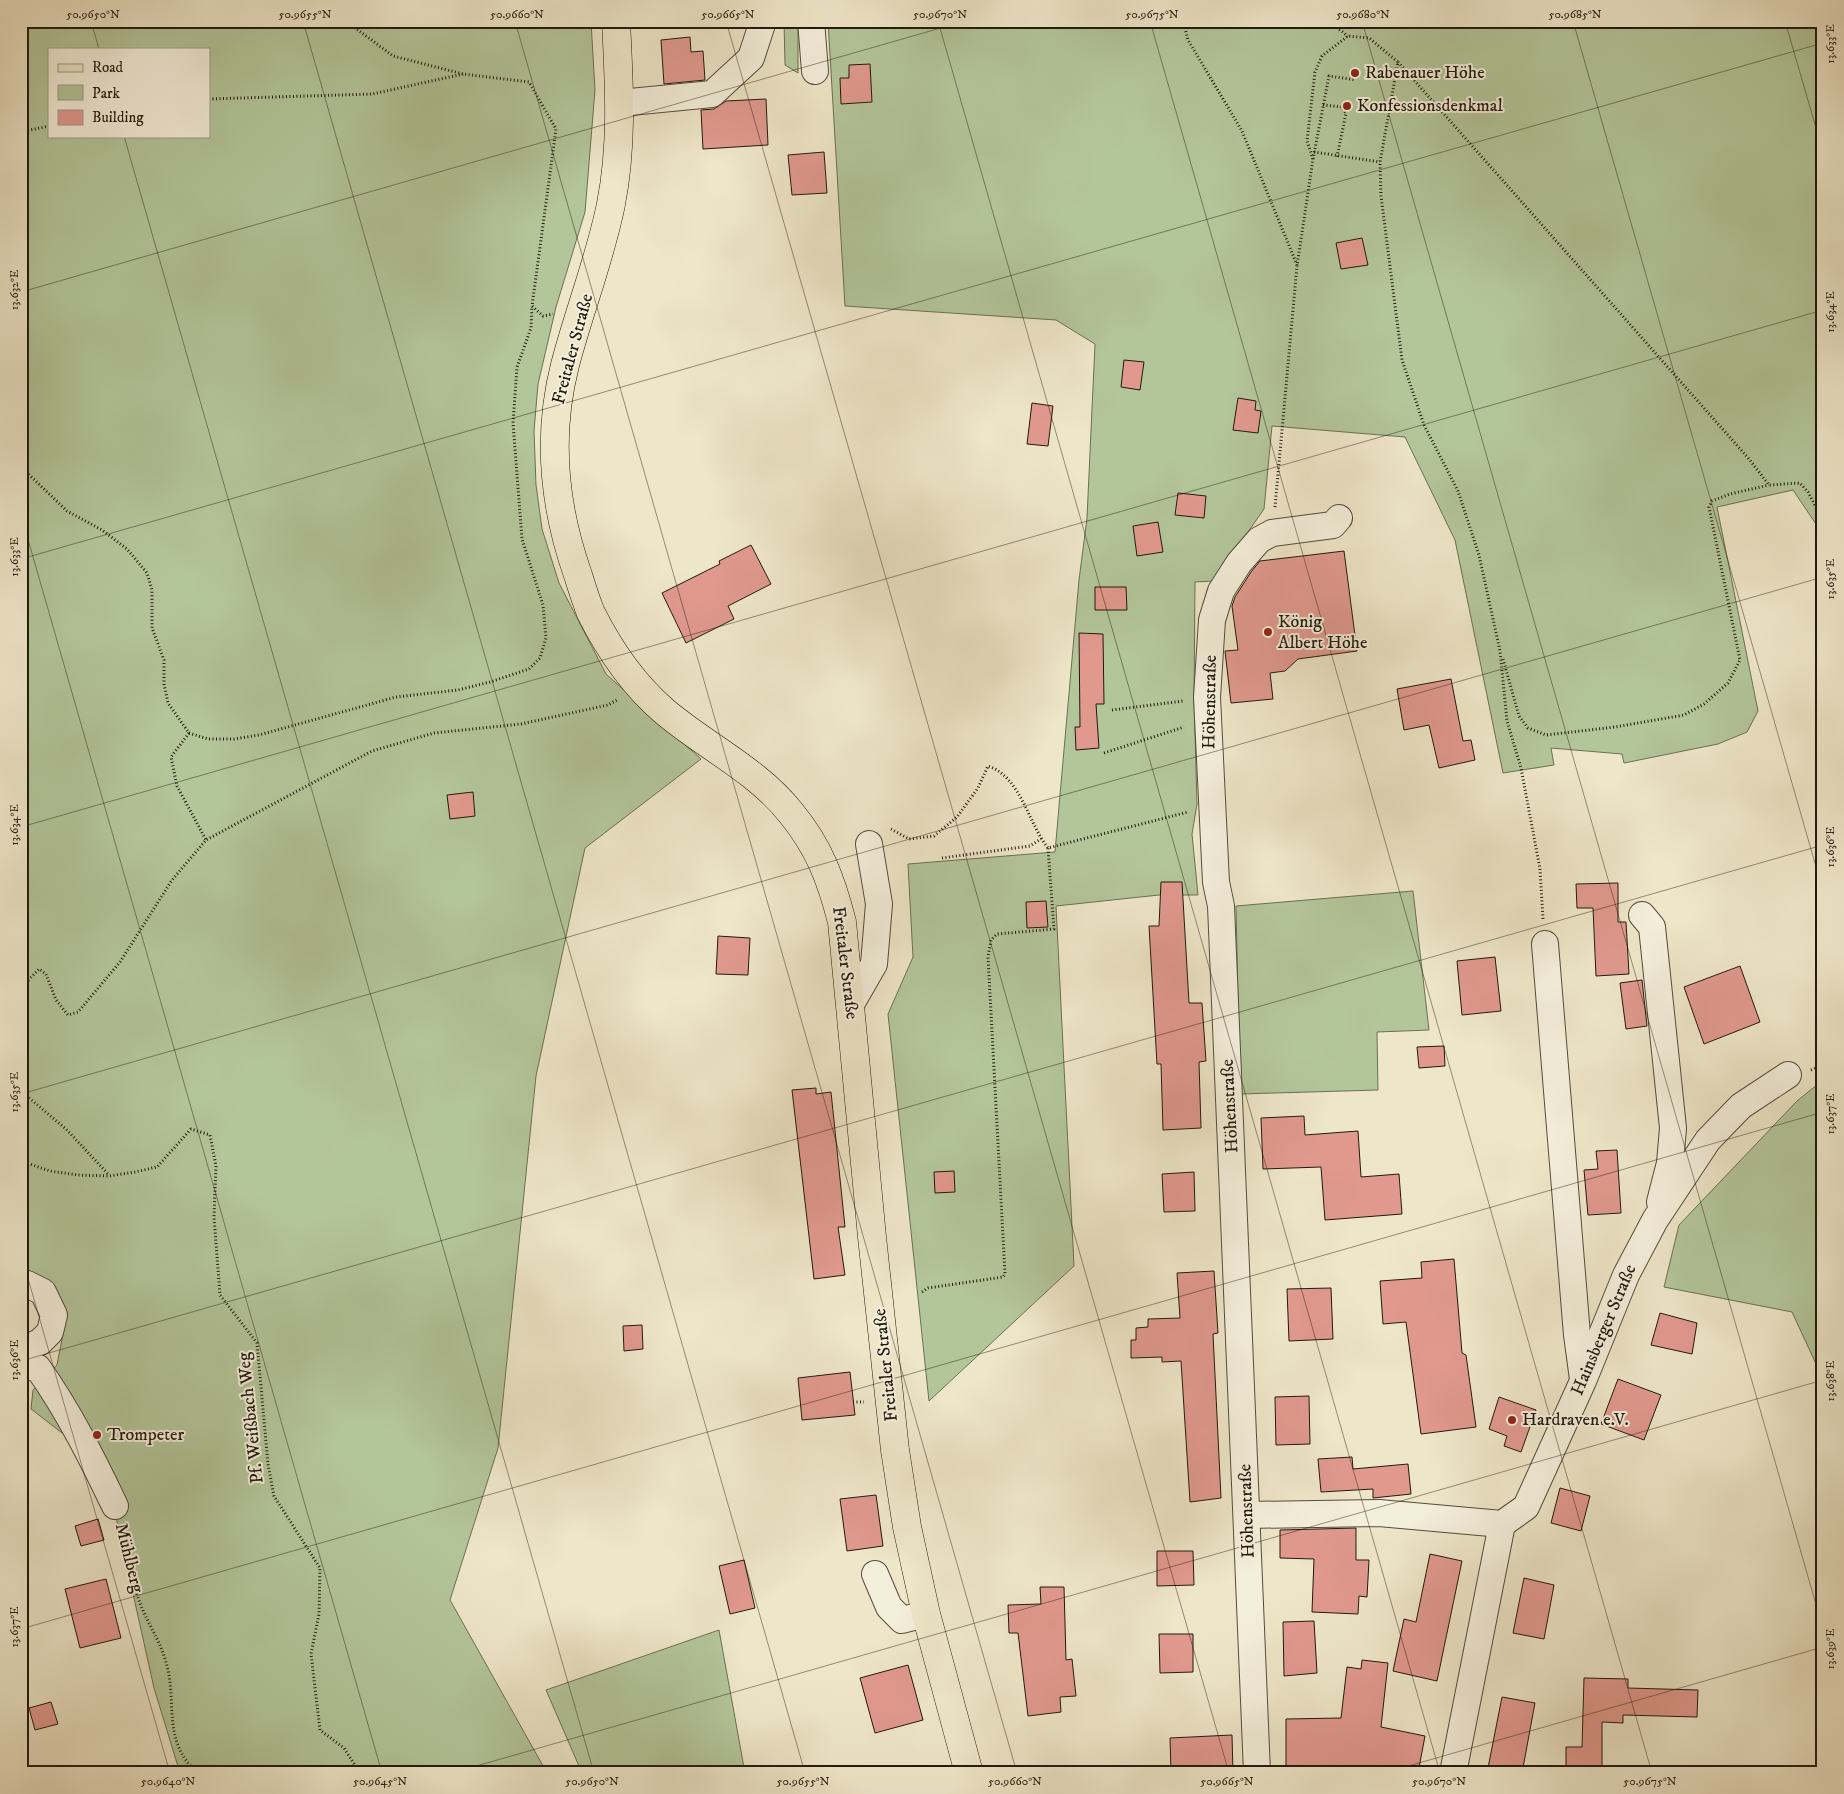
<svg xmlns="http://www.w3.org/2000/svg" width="1844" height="1794" font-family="'IM FELL DW Pica',serif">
	<rect width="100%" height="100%" fill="#eee6c8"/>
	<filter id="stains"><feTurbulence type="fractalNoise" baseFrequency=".004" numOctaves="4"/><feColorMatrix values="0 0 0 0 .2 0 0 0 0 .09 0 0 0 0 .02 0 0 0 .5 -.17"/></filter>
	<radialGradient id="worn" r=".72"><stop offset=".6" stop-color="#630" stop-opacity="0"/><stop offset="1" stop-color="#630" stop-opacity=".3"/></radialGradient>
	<g fill="#b3c69a" stroke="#6a7054" fill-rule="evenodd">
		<path d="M 21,21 L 591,21 L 595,90 L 585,212 L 556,307 L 538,384 L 534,431 L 536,485 L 542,529 L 559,583 L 606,674 L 701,759 L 585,848 L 536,1076 L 498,1448 L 450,1600 L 547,1773 L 180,1773 L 154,1688 L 116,1517 L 79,1446 L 31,1409 L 33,1390 L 57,1365 L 65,1324 L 32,1273 L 21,1262 ZM 49,49 L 209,49 L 209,136 L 49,136 Z"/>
		<path d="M 784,21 L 798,21 L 798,73 L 785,65 Z"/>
		<path d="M 828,21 L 1823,21 L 1823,550 L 1816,524 L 1793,490 L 1717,507 L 1758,711 L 1747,732 L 1718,744 L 1624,763 L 1622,754 L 1551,748 L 1554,765 L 1503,773 L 1455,540 L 1405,437 L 1272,426 L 1264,509 L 1214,581 L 1195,582 L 1194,700 L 1197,804 L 1192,834 L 1198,895 L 1159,895 L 1056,906 L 1074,1266 L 929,1401 L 888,1014 L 913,957 L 908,864 L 1055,852 L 1079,580 L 1087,518 L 1095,344 L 1056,320 L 845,306 Z"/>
		<path d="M 1413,891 L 1429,1030 L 1377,1032 L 1378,1090 L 1240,1094 L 1236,906 Z"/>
		<path d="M 1823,1080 L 1823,1379 L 1792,1312 L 1664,1287 L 1679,1225 L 1797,1101 Z"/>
		<path d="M 719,1630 L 745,1773 L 582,1773 L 546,1690 Z"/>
	</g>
	<g fill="#e1998e" stroke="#21190e">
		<path d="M 690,37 L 691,52 L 703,51 L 705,80 L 664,84 L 661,40 Z"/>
		<path d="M 870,64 L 872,102 L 841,104 L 840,78 L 849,78 L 849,65 Z"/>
		<path d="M 766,99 L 768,145 L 703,149 L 701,110 L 714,109 L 726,101 Z"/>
		<path d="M 824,152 L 827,193 L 792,195 L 788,155 Z"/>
		<path d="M 1362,238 L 1368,265 L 1341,269 L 1336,243 Z"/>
		<path d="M 1124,360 L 1144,362 L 1140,390 L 1121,387 Z"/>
		<path d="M 1238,398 L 1256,401 L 1255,410 L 1261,411 L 1258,433 L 1233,430 Z"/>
		<path d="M 1032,403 L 1053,406 L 1048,446 L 1027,444 Z"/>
		<path d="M 1178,493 L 1206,496 L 1204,518 L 1175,515 Z"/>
		<path d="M 1158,522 L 1163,552 L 1137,556 L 1133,526 Z"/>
		<path d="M 751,545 L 771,584 L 728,606 L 734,619 L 686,643 L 662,593 L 720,564 L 719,561 Z"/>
		<path d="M 1344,551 L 1357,651 L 1298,659 L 1285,671 L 1270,673 L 1273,699 L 1231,703 L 1225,651 L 1238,650 L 1232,606 L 1235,597 L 1251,572 L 1260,561 Z"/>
		<path d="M 1095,587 L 1126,587 L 1127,610 L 1095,610 Z"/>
		<path d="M 1079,633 L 1103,634 L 1104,704 L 1096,704 L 1099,748 L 1076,750 L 1075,727 L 1080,727 Z"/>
		<path d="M 1451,679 L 1463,741 L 1471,740 L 1475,760 L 1439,768 L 1429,725 L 1404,730 L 1397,689 Z"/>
		<path d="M 473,792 L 475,816 L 450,819 L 447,795 Z"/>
		<path d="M 1161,882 L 1182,882 L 1189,1003 L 1202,1003 L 1206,1061 L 1199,1062 L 1201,1128 L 1163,1130 L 1161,1064 L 1157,1064 L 1149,926 L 1159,926 Z"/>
		<path d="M 1618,883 L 1618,922 L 1626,922 L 1629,974 L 1596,976 L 1593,908 L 1577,908 L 1576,884 Z"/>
		<path d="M 1046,901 L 1048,927 L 1027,928 L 1026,902 Z"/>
		<path d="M 718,936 L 750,938 L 748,975 L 716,974 Z"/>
		<path d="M 1495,957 L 1501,1011 L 1462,1015 L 1457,961 Z"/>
		<path d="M 1740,966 L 1760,1022 L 1704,1044 L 1684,987 Z"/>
		<path d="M 1642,980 L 1647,1026 L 1626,1029 L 1620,983 Z"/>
		<path d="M 1444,1046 L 1445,1066 L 1419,1068 L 1417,1047 Z"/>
		<path d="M 816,1088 L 816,1094 L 831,1092 L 845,1227 L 838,1227 L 845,1275 L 814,1279 L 792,1090 Z"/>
		<path d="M 1304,1116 L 1305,1135 L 1358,1131 L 1361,1177 L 1399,1174 L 1402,1214 L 1325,1220 L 1321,1167 L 1263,1169 L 1261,1118 Z"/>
		<path d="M 1617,1150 L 1621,1213 L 1588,1215 L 1584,1170 L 1598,1169 L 1596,1151 Z"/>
		<path d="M 954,1171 L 955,1192 L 935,1193 L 934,1172 Z"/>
		<path d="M 1194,1172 L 1195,1211 L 1164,1212 L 1162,1174 Z"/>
		<path d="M 1454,1259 L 1462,1353 L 1466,1355 L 1476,1427 L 1421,1434 L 1406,1322 L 1383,1324 L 1380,1281 L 1422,1278 L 1421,1262 Z"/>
		<path d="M 1214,1271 L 1218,1333 L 1213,1334 L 1221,1498 L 1190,1502 L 1181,1361 L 1162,1362 L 1162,1357 L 1131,1358 L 1131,1340 L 1136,1340 L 1136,1328 L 1148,1327 L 1148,1319 L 1180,1318 L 1177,1273 Z"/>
		<path d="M 1331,1288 L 1333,1339 L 1289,1341 L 1287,1289 Z"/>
		<path d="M 1660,1313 L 1697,1323 L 1692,1354 L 1651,1345 Z"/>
		<path d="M 642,1325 L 643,1349 L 624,1351 L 623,1326 Z"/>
		<path d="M 850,1372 L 855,1415 L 802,1420 L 798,1378 Z"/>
		<path d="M 1618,1379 L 1661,1395 L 1644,1440 L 1601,1424 Z"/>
		<path d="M 1309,1396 L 1310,1444 L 1276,1445 L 1275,1397 Z"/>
		<path d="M 1499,1397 L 1536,1410 L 1521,1452 L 1504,1446 L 1507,1436 L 1489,1429 Z"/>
		<path d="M 1352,1457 L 1353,1469 L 1408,1464 L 1411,1494 L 1373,1498 L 1373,1489 L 1321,1492 L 1318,1459 Z"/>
		<path d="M 1560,1488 L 1590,1496 L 1581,1531 L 1551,1523 Z"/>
		<path d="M 876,1495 L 883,1546 L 847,1551 L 840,1499 Z"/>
		<path d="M 98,1519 L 104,1540 L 81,1546 L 75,1526 Z"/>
		<path d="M 1356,1528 L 1356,1560 L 1369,1560 L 1367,1597 L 1359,1596 L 1358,1614 L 1312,1612 L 1314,1559 L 1280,1558 L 1280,1530 Z"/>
		<path d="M 1157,1551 L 1193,1551 L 1194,1585 L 1157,1586 Z"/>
		<path d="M 1430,1554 L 1462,1561 L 1437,1681 L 1393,1671 L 1404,1619 L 1416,1622 Z"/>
		<path d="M 744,1560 L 755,1608 L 730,1614 L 719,1566 Z"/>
		<path d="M 1524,1578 L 1554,1585 L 1544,1639 L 1513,1633 Z"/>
		<path d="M 106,1579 L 121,1638 L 80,1648 L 65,1589 Z"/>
		<path d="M 1040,1587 L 1064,1587 L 1066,1660 L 1072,1659 L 1076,1696 L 1060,1697 L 1061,1712 L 1028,1716 L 1018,1633 L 1009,1633 L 1008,1605 L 1041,1604 Z"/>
		<path d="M 1314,1621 L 1317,1673 L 1284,1676 L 1283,1622 Z"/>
		<path d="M 1159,1634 L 1193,1634 L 1193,1672 L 1160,1673 Z"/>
		<path d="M 1362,1660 L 1388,1663 L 1381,1727 L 1425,1736 L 1418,1773 L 1286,1773 L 1286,1719 L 1341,1718 L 1347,1667 L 1361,1669 Z"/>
		<path d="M 908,1665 L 923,1720 L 875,1733 L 860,1678 Z"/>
		<path d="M 1584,1678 L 1628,1679 L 1628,1688 L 1698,1690 L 1697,1717 L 1623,1715 L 1623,1723 L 1602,1722 L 1602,1773 L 1566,1773 L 1566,1747 L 1582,1747 Z"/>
		<path d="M 1502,1697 L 1535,1703 L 1522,1773 L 1488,1768 Z"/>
		<path d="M 51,1702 L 58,1724 L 35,1730 L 29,1708 Z"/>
		<path d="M 1232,1735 L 1233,1773 L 1171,1773 L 1170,1738 Z"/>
	</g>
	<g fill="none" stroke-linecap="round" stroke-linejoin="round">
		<defs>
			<g id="minor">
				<path d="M 811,21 L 815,71"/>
				<path d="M 620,103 L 712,94 L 751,58 L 763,21"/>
				<path d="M 1642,915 L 1652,927 L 1673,1128 L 1670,1163 L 1660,1202"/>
				<path d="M 1545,944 L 1577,1335 L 1583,1379"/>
				<path d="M 851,1004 L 874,964 L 879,904 L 869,844"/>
				<path d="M 21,1286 L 27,1284 L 43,1292 L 54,1315 L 50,1332 L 40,1342 L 21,1350"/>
				<path d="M 21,1366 L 38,1368 C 69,1412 92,1458 115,1506"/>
				<path d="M 1247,1515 L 1379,1513 L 1502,1524 L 1526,1507 L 1583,1381 L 1626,1275 L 1655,1220 L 1708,1140 L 1741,1106 L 1788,1075"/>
				<path d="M 875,1574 L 889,1607 L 902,1620 L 926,1614"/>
				<path d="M 1257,1773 L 1221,906 L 1216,882 L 1207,697 L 1212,620 L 1221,591 L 1239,563 L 1259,540 L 1272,533 L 1333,525 L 1339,518"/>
				<path d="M 1453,1773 L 1502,1524"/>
			</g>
			<path id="major" d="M 616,21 C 619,82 623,143 611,204 C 600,259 579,311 565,365 C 547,435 554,507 578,575 C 582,588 586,601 591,613 C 609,649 634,685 664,711 C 705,746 757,770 791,813 C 819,847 831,879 842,922 L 872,1237 L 895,1450 L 907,1527 L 926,1614 L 969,1773"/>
		</defs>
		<use href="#minor" stroke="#544c3c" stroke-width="28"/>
		<use href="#major" stroke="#21190e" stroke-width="29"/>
		<g stroke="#21190e" stroke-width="3" stroke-dasharray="1 2.5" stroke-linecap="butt">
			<path d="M 346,21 L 393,56 L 463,74 L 529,82 L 556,129 L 532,306 L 543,316 L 553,314"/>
			<path d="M 1183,21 L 1188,40 L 1242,131 L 1297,265"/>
			<path d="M 1328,21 L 1348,36"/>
			<path d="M 1398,62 L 1749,459 L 1769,485 L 1800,483 L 1808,492 L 1823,521"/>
			<path d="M 209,99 L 372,94 L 463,74"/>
			<path d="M 1323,105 L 1342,107 L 1346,113 L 1337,157"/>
			<path d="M 21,132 L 49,126"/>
			<path d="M 1314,152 L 1380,162"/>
			<path d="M 1313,159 L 1307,141 L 1315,72 L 1322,56 L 1348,36 L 1369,38 L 1398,62 L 1380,162 L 1381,196 L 1402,360 L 1424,425 L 1458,491 L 1479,555 L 1500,651 L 1507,721 L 1521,768 L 1540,869 L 1543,919"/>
			<path d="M 21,467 L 67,511 L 102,530 L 127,549 L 147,573 L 152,590 L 152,628 L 164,660 L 164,684 L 168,703 L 189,733 L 208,739 L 234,739 L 259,735 L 396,697 L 458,690 L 490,682 L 529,669 L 540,658 L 546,638 L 543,605 L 522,539 L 513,423 L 517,367 L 531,328 L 532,306"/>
			<path d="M 1275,507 L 1297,266 L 1313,159 L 1329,76 L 1356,80"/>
			<path d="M 1503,659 L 1519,716 L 1528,728 L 1546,735 L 1615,727 L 1684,715 L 1704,704 L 1728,683 L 1740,660 L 1709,507 L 1712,501 L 1730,494 L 1769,485"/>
			<path d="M 1112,710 L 1183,701"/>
			<path d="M 189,733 L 171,757 L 177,786 L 206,840"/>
			<path d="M 1104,753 L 1184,727"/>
			<path d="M 891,829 L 909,839 L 934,836 L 957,817 L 978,788 L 988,766 C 1021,777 1028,823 1048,848 L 1188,812"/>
			<path d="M 942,858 L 1030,846 L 1041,839"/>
			<path d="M 21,988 L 39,969 L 46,974 L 56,1000 L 68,1015 L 78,1012 L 120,962 L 172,880 L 206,840 L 372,751 L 434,733 L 521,724 L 608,705 L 617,700"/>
			<path d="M 1811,1070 L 1823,1065"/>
			<path d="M 21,1091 L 66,1129 L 109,1175"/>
			<path d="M 21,1161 L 50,1171 L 78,1175 L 109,1176 L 135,1172 L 157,1167 L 191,1129 L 210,1135 L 216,1166 L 214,1217 L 220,1295 L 257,1343 L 268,1464 L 274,1496 L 320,1568 L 319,1614 L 311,1654 L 320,1730 L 344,1748 L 360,1773"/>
			<path d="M 922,1292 L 928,1288 L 1003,1277 L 1005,1274 L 988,957 L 991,940 L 997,934 L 1054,929 L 1048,848"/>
			<path d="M 853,1402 L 864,1402"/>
			<path d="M 122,1529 C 127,1554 131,1580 140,1603 C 147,1622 159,1639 165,1659 C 179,1701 160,1738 197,1773"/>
		</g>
		<use href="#minor" stroke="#f4efdb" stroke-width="26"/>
		<use href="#major" stroke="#eee6c8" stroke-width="28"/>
	</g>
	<path fill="none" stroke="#21190e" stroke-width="1" stroke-opacity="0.45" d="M 91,21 L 99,49M 303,21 L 805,1773M 515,21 L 1017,1773M 726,21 L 1229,1773M 938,21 L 1440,1773M 1150,21 L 1652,1773M 1362,21 L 1823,1629M 1573,21 L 1823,891M 1785,21 L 1823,152M 21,24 L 32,21M 124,136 L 594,1773M 21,292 L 965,21M 21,515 L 382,1773M 21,559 L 1823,43M 21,827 L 1823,310M 21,1094 L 1823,577M 21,1254 L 170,1773M 21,1361 L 1823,845M 21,1629 L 1823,1112M 452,1773 L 1823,1380M 1384,1773 L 1823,1647"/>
	<g fill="#8f2418" stroke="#f4efdb" stroke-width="2">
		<circle cx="1355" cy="73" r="5"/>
		<circle cx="1347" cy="106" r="5"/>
		<circle cx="1268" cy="632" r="5"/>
		<circle cx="1512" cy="1420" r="5"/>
		<circle cx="97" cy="1435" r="5"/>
	</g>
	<g text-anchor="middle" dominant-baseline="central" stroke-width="4" stroke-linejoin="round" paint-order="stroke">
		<g font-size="18" fill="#21190e" stroke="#f4efdb" text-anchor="start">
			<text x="1365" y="73">Rabenauer Höhe</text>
			<text x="1357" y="106">Konfessionsdenkmal</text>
			<text x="1278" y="622">König<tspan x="1278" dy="21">Albert Höhe</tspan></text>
			<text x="1522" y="1420">Hardraven e.V.</text>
			<text x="107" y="1435">Trompeter</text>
		</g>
		<g font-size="18" fill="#21190e" stroke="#f4efdb">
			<text transform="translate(573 349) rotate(-75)">Freitaler Straße</text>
			<text transform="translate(1210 702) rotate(-89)">Höhenstraße</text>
			<text transform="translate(845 963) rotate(83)">Freitaler Straße</text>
			<text transform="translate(1230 1106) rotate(-93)">Höhenstraße</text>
			<text transform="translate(1604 1330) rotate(-67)">Hainsberger Straße</text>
			<text transform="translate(886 1365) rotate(-96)">Freitaler Straße</text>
			<text transform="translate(251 1418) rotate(-96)">Pf. Weißbach Weg</text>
			<text transform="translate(1247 1511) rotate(-92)">Höhenstraße</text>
			<text transform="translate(129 1558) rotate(76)">Mühlberg</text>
		</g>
	</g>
	<rect width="1844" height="1794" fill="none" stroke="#eee6c8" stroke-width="55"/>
	<rect x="48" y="48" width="162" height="90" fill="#f4efdb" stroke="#a09989"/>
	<rect x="58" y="64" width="25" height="8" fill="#eee6c8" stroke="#a09989"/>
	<text x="92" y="72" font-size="15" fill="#21190e">Road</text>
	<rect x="58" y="85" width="25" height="15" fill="#b3c69a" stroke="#a09989"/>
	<text x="92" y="98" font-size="15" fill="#21190e">Park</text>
	<rect x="58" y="110" width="25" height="15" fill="#e1998e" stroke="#a09989"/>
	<text x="92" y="122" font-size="15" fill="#21190e">Building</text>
	<rect x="28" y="28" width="1788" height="1738" fill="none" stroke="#21190e" stroke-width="2"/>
	<g font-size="12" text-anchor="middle" fill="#21190e">
		<text x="93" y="18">50.9650°N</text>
		<text x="305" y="18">50.9655°N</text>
		<text x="517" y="18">50.9660°N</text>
		<text x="728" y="18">50.9665°N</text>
		<text x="940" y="18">50.9670°N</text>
		<text x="1152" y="18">50.9675°N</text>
		<text x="1363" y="18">50.9680°N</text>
		<text x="1575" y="18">50.9685°N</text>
		<text transform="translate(1830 44) rotate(-90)" y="4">13.633°E</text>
		<text transform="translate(14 290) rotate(-90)" y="4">13.632°E</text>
		<text transform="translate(1830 312) rotate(-90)" y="4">13.634°E</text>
		<text transform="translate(14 557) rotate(-90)" y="4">13.633°E</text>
		<text transform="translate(1830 579) rotate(-90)" y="4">13.635°E</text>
		<text transform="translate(14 825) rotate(-90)" y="4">13.634°E</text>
		<text transform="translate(1830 847) rotate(-90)" y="4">13.636°E</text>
		<text transform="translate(14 1092) rotate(-90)" y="4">13.635°E</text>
		<text transform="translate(1830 1114) rotate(-90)" y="4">13.637°E</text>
		<text transform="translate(14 1360) rotate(-90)" y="4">13.636°E</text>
		<text transform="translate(1830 1381) rotate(-90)" y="4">13.638°E</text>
		<text transform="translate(14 1627) rotate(-90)" y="4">13.637°E</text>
		<text transform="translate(1830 1649) rotate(-90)" y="4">13.639°E</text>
		<text x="168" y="1785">50.9640°N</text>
		<text x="380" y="1785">50.9645°N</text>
		<text x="592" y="1785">50.9650°N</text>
		<text x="803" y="1785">50.9655°N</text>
		<text x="1015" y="1785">50.9660°N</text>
		<text x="1227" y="1785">50.9665°N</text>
		<text x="1439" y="1785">50.9670°N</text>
		<text x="1650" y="1785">50.9675°N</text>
	</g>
	<rect width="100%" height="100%" filter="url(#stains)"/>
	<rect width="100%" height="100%" fill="url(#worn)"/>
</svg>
